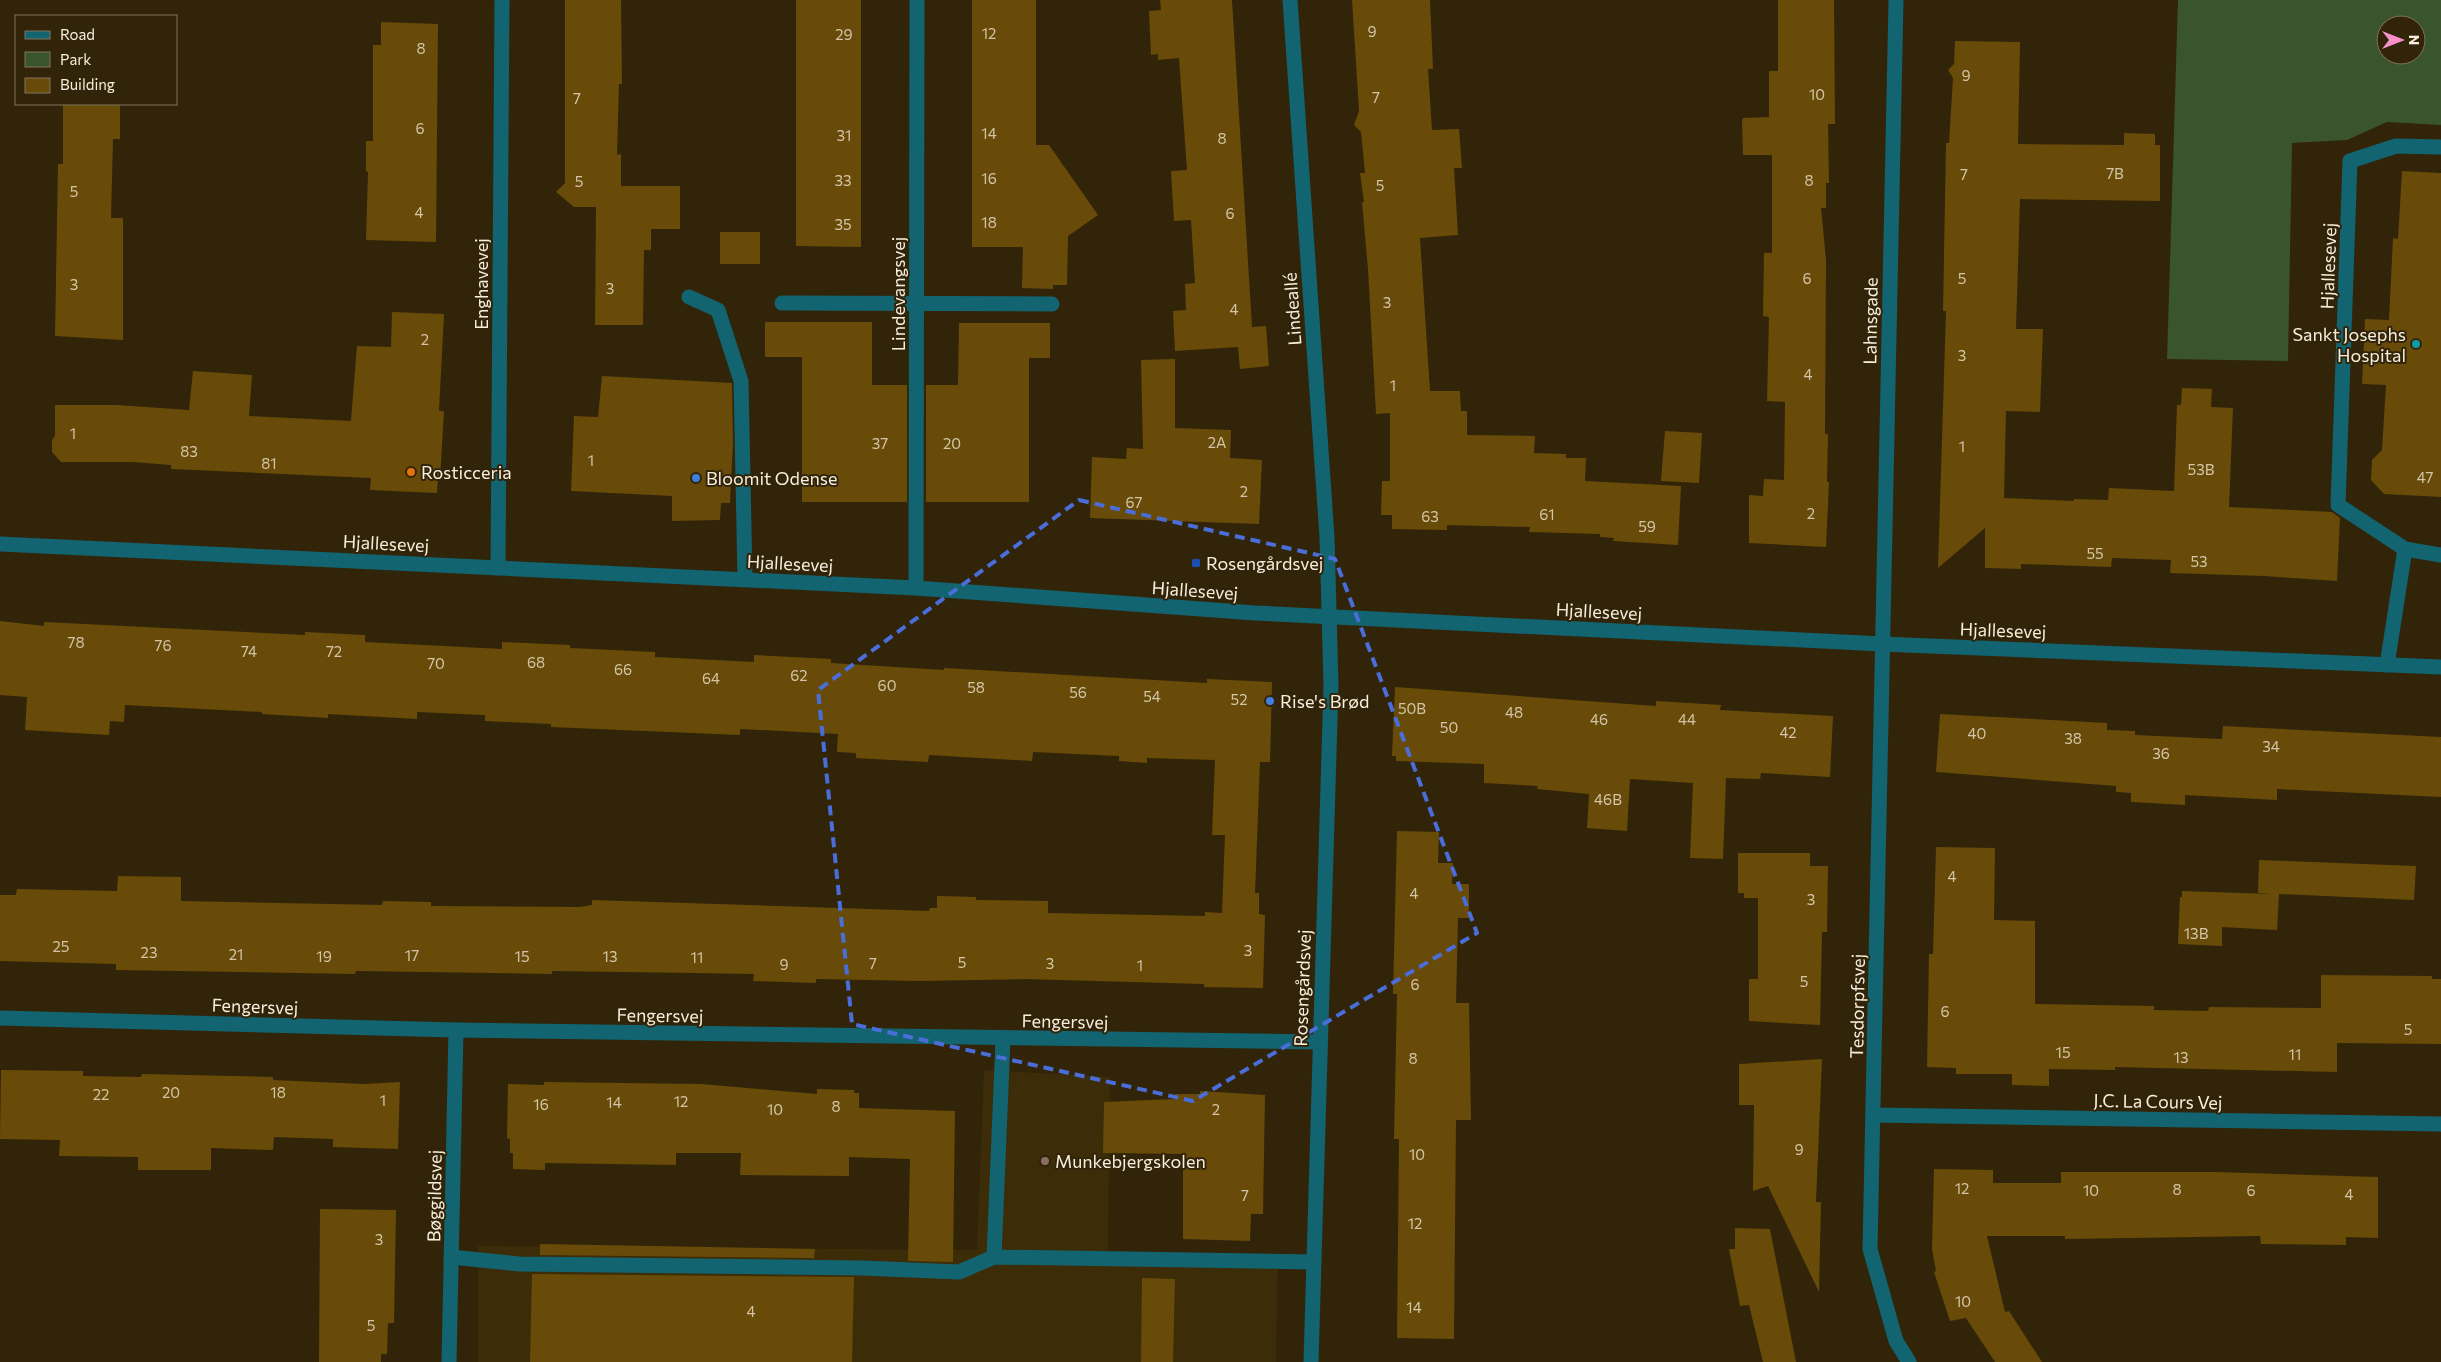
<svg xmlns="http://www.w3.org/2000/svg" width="2441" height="1362" font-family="Commissioner,sans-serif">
	<rect width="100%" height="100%" fill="#322409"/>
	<path fill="#3d2c08" d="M 984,1070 L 1110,1077 L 1108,1252 L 1278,1255 L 1276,1362 L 478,1362 L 478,1246 L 977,1250 Z"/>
	<path fill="#3a542d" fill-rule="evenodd" d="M 2178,0 L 2441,0 L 2441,125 L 2387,122 L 2347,140 L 2292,143 L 2288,361 L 2167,359 ZM 2386,25 L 2416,25 L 2416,55 L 2386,55 Z"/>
	<g fill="#684b08">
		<path d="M 565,0 L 621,0 L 622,84 L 619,84 L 617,155 L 621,154 L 621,186 L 680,186 L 680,229 L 651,229 L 651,250 L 644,250 L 643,325 L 595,325 L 596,207 L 574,207 L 556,192 L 565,183 Z"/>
		<path d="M 796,0 L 861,0 L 861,247 L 796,246 Z"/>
		<path d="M 972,0 L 1036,0 L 1036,145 L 1049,145 L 1098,215 L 1068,236 L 1067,285 L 1053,285 L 1053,289 L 1022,288 L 1023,247 L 972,247 Z"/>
		<path d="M 1160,0 L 1232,0 L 1252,327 L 1266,326 L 1269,366 L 1240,369 L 1238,347 L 1175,351 L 1173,311 L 1186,310 L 1185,284 L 1195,283 L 1191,220 L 1174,221 L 1171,171 L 1187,170 L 1179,58 L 1158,60 L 1158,54 L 1151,55 L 1149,11 L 1161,10 Z"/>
		<path d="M 1352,0 L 1430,0 L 1433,69 L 1428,69 L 1432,130 L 1459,129 L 1462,168 L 1454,168 L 1458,235 L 1420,238 L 1430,391 L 1460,391 L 1461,411 L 1467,411 L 1467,435 L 1535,436 L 1534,453 L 1566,454 L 1566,458 L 1586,458 L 1585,481 L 1681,486 L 1678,545 L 1613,541 L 1614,538 L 1600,537 L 1600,534 L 1529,532 L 1530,527 L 1447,525 L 1447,530 L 1392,529 L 1392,515 L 1381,515 L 1382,481 L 1390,481 L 1390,413 L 1376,414 L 1368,269 L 1362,202 L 1364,202 L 1360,173 L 1365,173 L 1361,132 L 1354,125 L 1359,111 Z"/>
		<path d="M 1778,0 L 1834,0 L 1835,124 L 1828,124 L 1829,183 L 1826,183 L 1826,208 L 1821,208 L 1826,260 L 1825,434 L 1828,434 L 1827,482 L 1829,482 L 1826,547 L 1749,543 L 1749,495 L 1763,496 L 1764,479 L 1784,480 L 1785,402 L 1767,401 L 1769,317 L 1763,316 L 1764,253 L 1772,253 L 1772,155 L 1743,155 L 1742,121 L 1743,118 L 1769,117 L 1769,71 L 1778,71 Z"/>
		<path d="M 381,22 L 438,24 L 436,242 L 366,240 L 368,172 L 366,171 L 366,141 L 373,141 L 373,45 L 381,45 Z"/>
		<path d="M 1955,41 L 2020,42 L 2018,144 L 2124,145 L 2124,133 L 2155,134 L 2155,145 L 2160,145 L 2160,201 L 2020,199 L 2016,329 L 2043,329 L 2040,412 L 2006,411 L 2004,498 L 2074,501 L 2074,499 L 2108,500 L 2109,488 L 2174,491 L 2177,405 L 2181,405 L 2182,388 L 2212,389 L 2211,407 L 2233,408 L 2229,507 L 2332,512 L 2340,518 L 2337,581 L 2264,576 L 2170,573 L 2171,560 L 2112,558 L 2111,567 L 2021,564 L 2021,569 L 1985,568 L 1985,528 L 1938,568 L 1946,311 L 1943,311 L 1946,143 L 1949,143 L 1953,78 L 1948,70 L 1954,64 Z"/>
		<path d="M 63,104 L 120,104 L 120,139 L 113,139 L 111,218 L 123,218 L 123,340 L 55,336 L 58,164 L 63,164 Z"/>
		<path d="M 2402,171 L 2441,173 L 2441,497 L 2384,494 L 2371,480 L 2372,460 L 2382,450 L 2386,385 L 2362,384 L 2365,319 L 2389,320 L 2393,238 L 2398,239 Z"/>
		<rect x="720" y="232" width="40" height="32"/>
		<path d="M 392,312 L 444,314 L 439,411 L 444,411 L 440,479 L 438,479 L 437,493 L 370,490 L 371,478 L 171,469 L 171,465 L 133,462 L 61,462 L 52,452 L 52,440 L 55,436 L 55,405 L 117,405 L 189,410 L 193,371 L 252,375 L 249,416 L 351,421 L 357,346 L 391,347 Z"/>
		<path d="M 765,322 L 872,322 L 872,385 L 907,385 L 907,502 L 802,502 L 802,357 L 765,357 Z"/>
		<path d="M 959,323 L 1050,323 L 1050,358 L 1029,358 L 1029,502 L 926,502 L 926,385 L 958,385 Z"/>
		<path d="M 1175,359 L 1175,428 L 1231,430 L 1230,458 L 1262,460 L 1259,524 L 1090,518 L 1092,457 L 1126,459 L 1127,448 L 1143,449 L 1141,360 Z"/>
		<path d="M 602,376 L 732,383 L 733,443 L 730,503 L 721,503 L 720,520 L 672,521 L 672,496 L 571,491 L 574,416 L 598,417 Z"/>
		<path d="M 1665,431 L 1702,433 L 1699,483 L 1661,481 Z"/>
		<path d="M 0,621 L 44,626 L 44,622 L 305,635 L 305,632 L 365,635 L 365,642 L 502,649 L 502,642 L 570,645 L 570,648 L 655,652 L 655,657 L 754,662 L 754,655 L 831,659 L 831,663 L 944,670 L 944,668 L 1207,683 L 1207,679 L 1272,682 L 1270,762 L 1260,762 L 1255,893 L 1259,893 L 1259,914 L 1265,915 L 1263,988 L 1204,987 L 1204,984 L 1025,979 L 920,981 L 816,979 L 816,983 L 753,981 L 754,974 L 694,973 L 552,971 L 552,974 L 356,971 L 355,974 L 116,970 L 116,964 L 0,961 L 0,895 L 16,895 L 17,889 L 117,891 L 118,876 L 181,877 L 181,901 L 382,905 L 383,901 L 431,902 L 431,906 L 580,907 L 592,905 L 592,900 L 929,911 L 930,908 L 937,908 L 937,896 L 976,897 L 976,900 L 1048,901 L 1048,913 L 1205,916 L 1205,912 L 1222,913 L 1225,835 L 1212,835 L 1215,760 L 1147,758 L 1147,763 L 1119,761 L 1119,756 L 1033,752 L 1032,761 L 929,755 L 928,762 L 856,758 L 856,753 L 837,752 L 838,734 L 740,729 L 740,735 L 551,727 L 551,724 L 485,721 L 485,715 L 417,712 L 417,719 L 328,714 L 328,718 L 262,714 L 262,712 L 125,705 L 124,722 L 110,721 L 109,735 L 25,730 L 27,697 L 0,695 Z"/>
		<path d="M 1395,687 L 1656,706 L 1656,701 L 1721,705 L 1720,710 L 1833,716 L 1830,777 L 1761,773 L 1760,779 L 1726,778 L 1723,859 L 1690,858 L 1693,783 L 1630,779 L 1627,831 L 1587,828 L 1589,794 L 1537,789 L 1538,786 L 1484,783 L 1484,764 L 1396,761 L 1396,756 L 1392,756 Z"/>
		<path d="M 1940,714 L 2107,723 L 2107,730 L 2135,731 L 2135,735 L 2222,739 L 2223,726 L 2441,737 L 2441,797 L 2277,789 L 2277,800 L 2185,795 L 2185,805 L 2131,802 L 2131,793 L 2116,792 L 2116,786 L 1936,772 Z"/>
		<path d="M 1397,831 L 1439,832 L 1438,863 L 1453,863 L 1452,884 L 1469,884 L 1469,918 L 1458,918 L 1456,1003 L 1469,1003 L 1471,1120 L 1456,1120 L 1454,1339 L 1397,1338 L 1399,1139 L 1394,1139 L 1397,994 L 1393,994 Z"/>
		<path d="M 1936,847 L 1995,848 L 1994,920 L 2035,921 L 2035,1004 L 2154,1006 L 2154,1010 L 2208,1011 L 2209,1007 L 2321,1008 L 2321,975 L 2432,976 L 2432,979 L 2441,979 L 2441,1044 L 2337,1043 L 2337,1072 L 2115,1067 L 2115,1070 L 2049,1069 L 2049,1086 L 2012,1085 L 2012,1074 L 1956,1074 L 1956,1068 L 1927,1067 L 1929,954 L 1933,954 Z"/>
		<path d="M 1738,853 L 1810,853 L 1810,866 L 1828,866 L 1827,932 L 1822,932 L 1820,1025 L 1749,1021 L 1749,979 L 1758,979 L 1758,898 L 1744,898 L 1744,893 L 1738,893 Z"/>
		<path d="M 2259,860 L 2416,866 L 2414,900 L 2279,894 L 2277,930 L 2222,927 L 2222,946 L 2178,944 L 2180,897 L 2182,897 L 2182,891 L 2271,894 L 2258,893 Z"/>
		<path d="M 1822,1059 L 1816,1202 L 1821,1202 L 1819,1292 L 1768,1186 L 1753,1191 L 1754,1105 L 1739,1105 L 1739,1064 Z"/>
		<path d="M 1,1070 L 83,1071 L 83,1076 L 141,1077 L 142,1074 L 273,1077 L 273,1080 L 364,1084 L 400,1082 L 398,1149 L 333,1147 L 333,1139 L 274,1137 L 273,1150 L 211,1148 L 211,1170 L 138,1170 L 138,1157 L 59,1156 L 60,1140 L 0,1139 Z"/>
		<path d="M 544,1082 L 702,1084 L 817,1094 L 817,1089 L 854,1090 L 854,1093 L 859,1093 L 859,1108 L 955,1111 L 953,1262 L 908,1261 L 910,1159 L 849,1157 L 849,1176 L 740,1175 L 741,1153 L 676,1153 L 676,1165 L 545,1163 L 545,1170 L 513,1169 L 513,1153 L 510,1153 L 510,1139 L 507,1138 L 508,1084 L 544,1085 Z"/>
		<path d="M 1200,1091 L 1265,1095 L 1263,1214 L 1251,1214 L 1250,1241 L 1183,1239 L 1183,1154 L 1103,1153 L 1104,1102 L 1175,1099 L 1175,1094 L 1200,1094 Z"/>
		<path d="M 1934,1169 L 1993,1170 L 1993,1183 L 2061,1183 L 2061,1172 L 2215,1172 L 2378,1177 L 2378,1238 L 2346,1237 L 2346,1245 L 2261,1244 L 2260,1236 L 2065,1239 L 2065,1236 L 1987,1236 L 2005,1312 L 2009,1311 L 2042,1362 L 1995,1362 L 1966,1318 L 1950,1321 L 1934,1272 L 1936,1271 L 1932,1249 Z"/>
		<path d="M 320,1209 L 396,1210 L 394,1323 L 388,1323 L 387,1354 L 381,1354 L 381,1362 L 319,1362 Z"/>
		<path d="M 1735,1228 L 1770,1229 L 1796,1362 L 1763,1362 L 1749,1305 L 1740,1306 L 1729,1249 L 1735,1249 Z"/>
		<path d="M 540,1244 L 815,1249 L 814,1258 L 540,1255 Z"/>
		<path d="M 532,1274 L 854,1277 L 852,1362 L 530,1362 Z"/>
		<path d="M 1142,1278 L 1175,1279 L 1173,1362 L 1141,1362 Z"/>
	</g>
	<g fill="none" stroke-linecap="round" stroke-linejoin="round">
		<g stroke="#116470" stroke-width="15">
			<path d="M 1290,0 L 1327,537 L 1331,685 L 1311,1362"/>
			<path d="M 1896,0 L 1870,1249 L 1896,1341 L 1909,1362"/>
			<path d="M 2441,147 L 2396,146 L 2350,161 L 2338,505 L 2405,549 L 2441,555"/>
			<path d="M 689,297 L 718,310 L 741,381 L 745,579"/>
			<path d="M 782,303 L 1052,304"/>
			<path d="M 0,544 L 916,588 L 1255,613 L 1882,644 L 2441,667"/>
			<path d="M 498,568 L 502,0"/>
			<path d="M 916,588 L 917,0"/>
			<path d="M 2387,665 L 2405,549"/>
			<path d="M 0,1018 L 456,1030 L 1319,1042"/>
			<path d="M 1874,1115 L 2441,1124"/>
			<path d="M 451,1257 L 519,1264 L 862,1268 L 959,1272 L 994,1257 L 1313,1262"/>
			<path d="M 994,1257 L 1003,1039"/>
			<path d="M 449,1362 L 456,1030"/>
		</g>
	</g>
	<path fill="none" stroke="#496ed9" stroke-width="4" stroke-dasharray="10 6" stroke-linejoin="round" d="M 1079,500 L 1335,559 L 1477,933 L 1193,1101 L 852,1024 L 818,690 Z"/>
	<circle fill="#0f9aa8" stroke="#322409" stroke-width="2" cx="2416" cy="344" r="5"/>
	<circle fill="#e8710a" stroke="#322409" stroke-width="2" cx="411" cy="472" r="5"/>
	<g fill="#3f7fe0" stroke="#322409" stroke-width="2">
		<circle cx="696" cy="478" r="5"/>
		<circle cx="1270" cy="701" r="5"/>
	</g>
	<rect fill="#1a4fb4" stroke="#322409" stroke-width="2" x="1191" y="558" width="10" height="10" rx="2.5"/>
	<circle fill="#8d6e63" stroke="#322409" stroke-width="2" cx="1045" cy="1161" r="5"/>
	<g text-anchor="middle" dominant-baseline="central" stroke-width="4" stroke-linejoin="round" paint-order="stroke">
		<g font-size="15" fill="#d3c5a8">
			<text x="1372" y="31">9</text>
			<text x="989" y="33">12</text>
			<text x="844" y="34">29</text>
			<text x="421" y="48">8</text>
			<text x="1966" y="75">9</text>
			<text x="1817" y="94">10</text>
			<text x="1376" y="97">7</text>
			<text x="577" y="98">7</text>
			<text x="420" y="128">6</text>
			<text x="989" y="133">14</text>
			<text x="844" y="135">31</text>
			<text x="1222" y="138">8</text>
			<text x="2115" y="173">7B</text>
			<text x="1964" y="174">7</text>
			<text x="989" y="178">16</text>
			<text x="843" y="180">33</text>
			<text x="1809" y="180">8</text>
			<text x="579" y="181">5</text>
			<text x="1380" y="185">5</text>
			<text x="74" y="191">5</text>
			<text x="419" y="212">4</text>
			<text x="1230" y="213">6</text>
			<text x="989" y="222">18</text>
			<text x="843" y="224">35</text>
			<text x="1807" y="278">6</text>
			<text x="1962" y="278">5</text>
			<text x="74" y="284">3</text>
			<text x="610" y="288">3</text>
			<text x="1387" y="302">3</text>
			<text x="1234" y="309">4</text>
			<text x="425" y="339">2</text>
			<text x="1962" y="355">3</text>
			<text x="1808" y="374">4</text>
			<text x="1393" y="385">1</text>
			<text x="73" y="433">1</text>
			<text x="1217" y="442">2A</text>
			<text x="880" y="443">37</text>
			<text x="952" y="443">20</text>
			<text x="1962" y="446">1</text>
			<text x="189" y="451">83</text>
			<text x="591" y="460">1</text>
			<text x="269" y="463">81</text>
			<text x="2201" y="469">53B</text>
			<text x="2425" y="477">47</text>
			<text x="1244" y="491">2</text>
			<text x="1134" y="502">67</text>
			<text x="1811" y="513">2</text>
			<text x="1547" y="514">61</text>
			<text x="1430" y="516">63</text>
			<text x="1647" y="526">59</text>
			<text x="2095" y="553">55</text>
			<text x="2199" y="561">53</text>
			<text x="76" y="642">78</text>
			<text x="163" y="645">76</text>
			<text x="249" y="651">74</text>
			<text x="334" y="651">72</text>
			<text x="536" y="662">68</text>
			<text x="436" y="663">70</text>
			<text x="623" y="669">66</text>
			<text x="799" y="675">62</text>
			<text x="711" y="678">64</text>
			<text x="887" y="685">60</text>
			<text x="976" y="687">58</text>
			<text x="1078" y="692">56</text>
			<text x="1152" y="696">54</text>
			<text x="1239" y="699">52</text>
			<text x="1412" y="708">50B</text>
			<text x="1514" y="712">48</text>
			<text x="1599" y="719">46</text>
			<text x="1687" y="719">44</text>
			<text x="1449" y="727">50</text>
			<text x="1788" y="732">42</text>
			<text x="1977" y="733">40</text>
			<text x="2073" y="738">38</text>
			<text x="2271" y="746">34</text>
			<text x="2161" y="753">36</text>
			<text x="1608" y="799">46B</text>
			<text x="1952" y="876">4</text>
			<text x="1414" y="893">4</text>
			<text x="1811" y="899">3</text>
			<text x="2196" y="933">13B</text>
			<text x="61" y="946">25</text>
			<text x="1248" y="950">3</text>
			<text x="149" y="952">23</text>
			<text x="236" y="954">21</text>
			<text x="412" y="955">17</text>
			<text x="324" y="956">19</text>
			<text x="522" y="956">15</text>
			<text x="610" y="956">13</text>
			<text x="697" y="957">11</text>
			<text x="962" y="962">5</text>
			<text x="873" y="963">7</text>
			<text x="1050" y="963">3</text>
			<text x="784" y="964">9</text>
			<text x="1140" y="965">1</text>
			<text x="1804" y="981">5</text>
			<text x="1415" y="984">6</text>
			<text x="1945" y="1011">6</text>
			<text x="2408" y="1029">5</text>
			<text x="2063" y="1052">15</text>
			<text x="2295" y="1054">11</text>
			<text x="2181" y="1057">13</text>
			<text x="1413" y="1058">8</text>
			<text x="171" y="1092">20</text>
			<text x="278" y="1092">18</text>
			<text x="101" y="1094">22</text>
			<text x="383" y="1100">1</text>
			<text x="681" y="1101">12</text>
			<text x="614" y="1102">14</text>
			<text x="541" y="1104">16</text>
			<text x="836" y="1106">8</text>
			<text x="775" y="1109">10</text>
			<text x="1216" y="1109">2</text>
			<text x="1799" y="1149">9</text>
			<text x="1417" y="1154">10</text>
			<text x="1962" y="1188">12</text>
			<text x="2177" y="1189">8</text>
			<text x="2091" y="1190">10</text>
			<text x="2251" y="1190">6</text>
			<text x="2349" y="1194">4</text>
			<text x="1245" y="1195">7</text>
			<text x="1415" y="1223">12</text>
			<text x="379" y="1239">3</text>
			<text x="1963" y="1301">10</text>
			<text x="1414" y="1307">14</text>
			<text x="751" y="1311">4</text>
			<text x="371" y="1325">5</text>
		</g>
		<g font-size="18" fill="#f7eede" stroke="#322409">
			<text transform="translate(2328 266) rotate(-88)">Hjallesevej</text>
			<text transform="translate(481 284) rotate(-90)">Enghavevej</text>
			<text transform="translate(898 294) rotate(-90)">Lindevangsvej</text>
			<text transform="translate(1292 309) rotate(-94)">Lindeallé</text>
			<text transform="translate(1870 321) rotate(-89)">Lahnsgade</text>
			<text transform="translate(386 543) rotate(3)">Hjallesevej</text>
			<text transform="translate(790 563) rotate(3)">Hjallesevej</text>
			<text transform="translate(1195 590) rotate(4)">Hjallesevej</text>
			<text transform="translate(1599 611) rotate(3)">Hjallesevej</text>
			<text transform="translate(2003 630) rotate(2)">Hjallesevej</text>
			<text transform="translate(1302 988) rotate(-88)">Rosengårdsvej</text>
			<text transform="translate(255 1006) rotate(2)">Fengersvej</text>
			<text transform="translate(1857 1006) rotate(-89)">Tesdorpfsvej</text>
			<text transform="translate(660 1015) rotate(1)">Fengersvej</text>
			<text transform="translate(1065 1021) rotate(1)">Fengersvej</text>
			<text transform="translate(2158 1101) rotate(1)">J.C. La Cours Vej</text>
			<text transform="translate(434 1196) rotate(-89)">Bøggildsvej</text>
		</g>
		<g font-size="18" fill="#f7eede" stroke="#322409" text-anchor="start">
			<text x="2406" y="334" text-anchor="end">Sankt Josephs<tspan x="2406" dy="21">Hospital</tspan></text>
			<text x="421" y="472">Rosticceria</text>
			<text x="706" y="478">Bloomit Odense</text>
			<text x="1206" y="563">Rosengårdsvej</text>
			<text x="1280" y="701">Rise's Brød</text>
			<text x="1055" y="1161">Munkebjergskolen</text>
		</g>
	</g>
	<rect x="15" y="15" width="162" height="90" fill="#322409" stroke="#81755e"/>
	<rect x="25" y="31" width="25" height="8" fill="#116470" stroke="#81755e"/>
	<text x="60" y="40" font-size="15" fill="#f7eede">Road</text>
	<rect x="25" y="52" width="25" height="15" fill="#3a542d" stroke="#81755e"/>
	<text x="60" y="65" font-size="15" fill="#f7eede">Park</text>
	<rect x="25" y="78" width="25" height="15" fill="#684b08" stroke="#81755e"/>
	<text x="60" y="90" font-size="15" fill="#f7eede">Building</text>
	<g transform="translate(2401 40) rotate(90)"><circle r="24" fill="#322409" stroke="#81755e"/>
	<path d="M0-4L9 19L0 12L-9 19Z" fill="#f890cc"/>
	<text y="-8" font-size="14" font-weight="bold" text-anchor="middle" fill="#f7eede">N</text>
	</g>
</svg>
